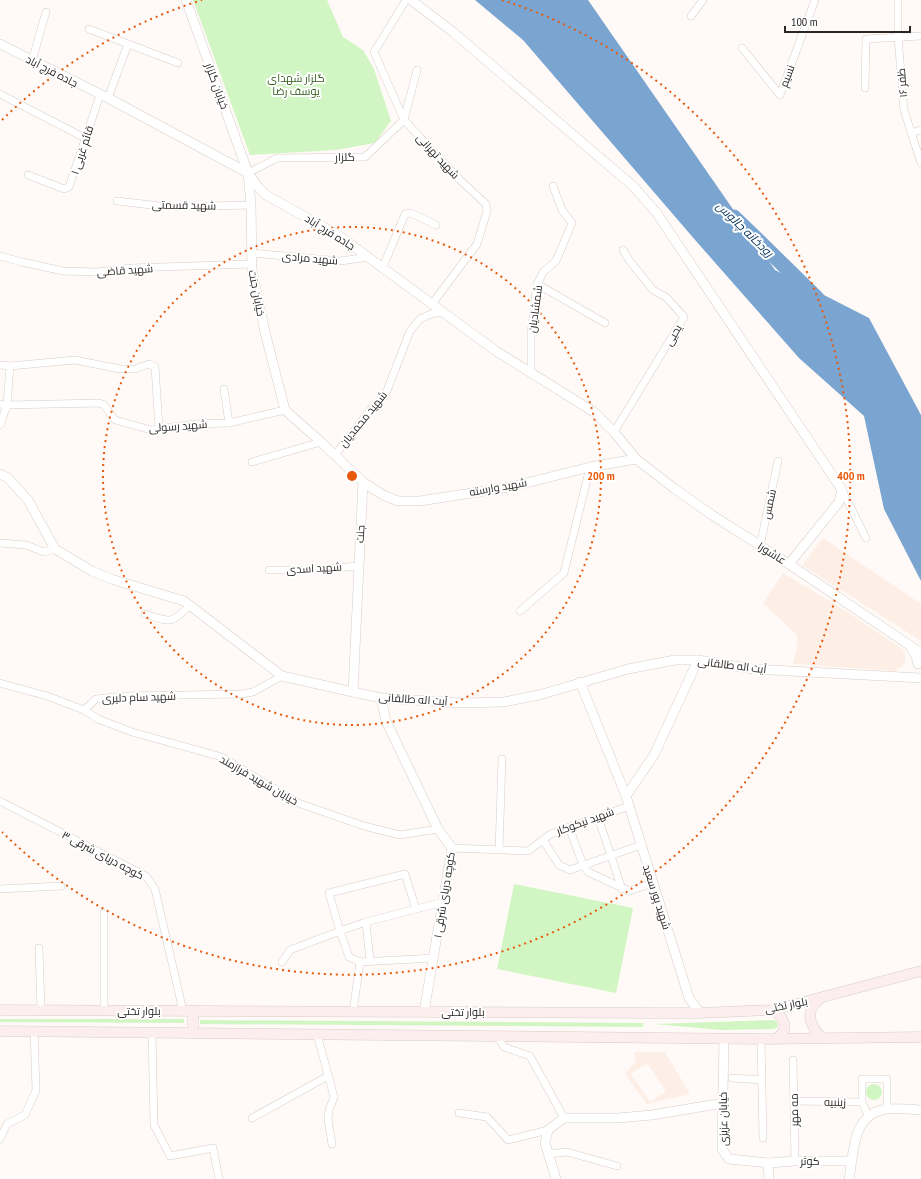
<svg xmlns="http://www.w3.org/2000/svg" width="921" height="1179" font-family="'PT Sans Narrow',Cairo,sans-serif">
	<rect width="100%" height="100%" fill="#fffaf7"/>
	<g fill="#feefe6" fill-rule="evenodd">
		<path d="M 823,538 L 921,604 L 921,641 L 802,565 Z"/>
		<path d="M 783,573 L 846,611 L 898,646 L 905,653 L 905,662 L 903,666 L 895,671 L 793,664 L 797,646 L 797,635 L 763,603 Z"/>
		<path d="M 634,1052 L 665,1052 L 690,1094 L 647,1104 L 625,1074 L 636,1061 ZM 647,1063 L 666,1091 L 650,1102 L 631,1074 Z"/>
	</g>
	<g fill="#d2f6c3">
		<path d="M 193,0 L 327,0 L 343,37 L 363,50 L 374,69 L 391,121 L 375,143 L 336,150 L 250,155 Z"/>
		<path d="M 514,884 L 633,908 L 616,993 L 497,969 Z"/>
		<path d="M 0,1019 L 184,1019 L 184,1023 L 0,1022 Z"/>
		<path d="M 200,1020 L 643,1023 L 643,1027 L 200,1024 Z"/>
		<path d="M 774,1020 L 776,1021 L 778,1025 L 777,1028 L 773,1029 L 721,1030 L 654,1024 Z"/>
		<circle cx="874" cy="1092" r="8"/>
	</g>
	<path fill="#7ba5d1" d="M 475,0 L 588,0 L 775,270 L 869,318 L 921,415 L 921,581 L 884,509 L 864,416 L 799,358 L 696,241 L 523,40 Z"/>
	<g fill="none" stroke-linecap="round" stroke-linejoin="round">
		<path stroke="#7ba5d1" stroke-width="15" d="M 734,217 L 817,298"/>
		<defs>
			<g id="minor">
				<path d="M 406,0 L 374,52 L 404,120 L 459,179 L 486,204 L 487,211 L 477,244 L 432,304"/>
				<path d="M 898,0 L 898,37 L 904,110 L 921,163"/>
				<path d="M 691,16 L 703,0"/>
				<path d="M 89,29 L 178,63"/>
				<path d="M 742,48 L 780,95 L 815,0"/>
				<path d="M 32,61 L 46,12"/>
				<path d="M 865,88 L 866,39 L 921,36"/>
				<path d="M 0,94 L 85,138"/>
				<path d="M 108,98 L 128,44"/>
				<path d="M 911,133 L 921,130"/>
				<path d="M 248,173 L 277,158 L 365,157 L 404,120 L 417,70"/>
				<path d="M 28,175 L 64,189 L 69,187 L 100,95"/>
				<path d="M 117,201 L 169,207 L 251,205"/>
				<path d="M 251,253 L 340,261 L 369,257"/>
				<path d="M 0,256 L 22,262 L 63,271 L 96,272 L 131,268 L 251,264"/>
				<path d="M 383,267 L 405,214 L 411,213 L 436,225"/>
				<path d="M 537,284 L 605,323"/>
				<path d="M 0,365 L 10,366 L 75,360 L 120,369 L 135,369 L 149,364 L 155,367 L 159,428"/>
				<path d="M 531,374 L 531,333 L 537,284 L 544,271 L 556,261 L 572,223 L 562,210 L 553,186"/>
				<path d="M 224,389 L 229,423"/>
				<path d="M 0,404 L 7,405 L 99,403 L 104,405 L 115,420 L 151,430 L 195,424 L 229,423 L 285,410"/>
				<path d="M 0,425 L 7,405 L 10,366"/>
				<path d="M 614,432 L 684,317 L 666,297 L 653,290 L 629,260 L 623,250"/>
				<path d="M 335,455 L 371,409 L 385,396 L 410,331 L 420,319 L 431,314 L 443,312"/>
				<path d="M 252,462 L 321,442"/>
				<path d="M 842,490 L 866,538"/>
				<path d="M 0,543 L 26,545 L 44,552 L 55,549"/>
				<path d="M 760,546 L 778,461"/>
				<path d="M 269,570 L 309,570 L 359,566"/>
				<path d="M 520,611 L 564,573 L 590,467"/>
				<path d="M 145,614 C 170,622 171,625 190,605"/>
				<path d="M 0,683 L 47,696 L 84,710 L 96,699 L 125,696 L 241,694 L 253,692 L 282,676"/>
				<path d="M 84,710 L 98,719 L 132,732 L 222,757 L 298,803 L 364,826 L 400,835 L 438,829"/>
				<path d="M 0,801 L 146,876 L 155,889 L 183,1011"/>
				<path d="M 598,817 L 622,889"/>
				<path d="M 569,827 L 583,865 L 588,872 L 629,891 L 653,883"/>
				<path d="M 543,840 L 559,865 L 570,870 L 641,845"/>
				<path d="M 452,848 L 528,851 L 551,834 L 629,806"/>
				<path d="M 499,850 L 502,759"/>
				<path d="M 0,889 L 61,886"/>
				<path d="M 416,909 L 405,874 L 329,893 L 340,931 L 349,957 L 360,962 L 434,958"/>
				<path d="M 366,922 L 370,961"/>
				<path d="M 39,948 L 41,1009"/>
				<path d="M 282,962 L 290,950 L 340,931 L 366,922 L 443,902"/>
				<path d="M 104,1011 L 104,913"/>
				<path d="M 353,1012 L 360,962"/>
				<path d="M 152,1032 L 154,1125 L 170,1156 L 213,1148 L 219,1179"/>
				<path d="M 317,1034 L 334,1097 L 329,1110 L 328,1120 L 332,1144"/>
				<path d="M 497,1035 L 504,1047 L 530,1056 L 564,1118"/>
				<path d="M 761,1039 L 763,1138"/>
				<path d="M 793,1060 L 795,1161"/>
				<path d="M 732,1078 L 762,1080"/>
				<path d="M 794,1101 L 862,1102 L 868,1115"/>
				<path d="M 862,1102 L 862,1079 L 887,1079 L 887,1109"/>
				<path d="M 459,1113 L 487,1117 L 508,1140 L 548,1130"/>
				<path d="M 252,1118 L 328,1076"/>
				<path d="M 0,1139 L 7,1124 L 25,1115 L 36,1090 L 34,1031"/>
				<path d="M 548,1154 L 567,1152 L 617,1166"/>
			</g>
			<g id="tertiary">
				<path d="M 186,0 L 248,173 L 251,205 L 252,270 L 265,332 L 285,410 L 321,442 L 363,482 L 353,692"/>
				<path d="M 411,0 L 453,32 L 633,186 L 656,212 L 842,490 L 839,502 L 789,564"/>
				<path d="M 0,44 L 108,98 L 248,173 L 258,187 L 266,195 L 338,235 L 496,351 L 594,412 L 614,432 L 636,459 L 675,489 L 712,515 L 789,564 L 921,653"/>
				<path d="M 0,474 L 8,478 L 28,500 L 55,549 L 92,571 L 111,579 L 184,601 L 282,676 L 353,692 L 381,698 L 461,703 L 504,702 L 539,695 L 628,669 L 675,660 L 698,660 L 753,669 L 921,678"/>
				<path d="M 363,482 L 383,495 L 398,501 L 420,501 L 510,487 L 590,467 L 636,459"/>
				<path d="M 911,648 L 916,656 L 918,664"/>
				<path d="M 580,682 L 626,796 L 689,998 L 700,1013"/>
				<path d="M 381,698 L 386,721 L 438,829 L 452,848 L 424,1012"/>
				<path d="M 626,796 L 654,755 L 698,660"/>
				<path d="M 724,1038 L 722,1149 L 729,1159 L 768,1163 L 795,1161 L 852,1161"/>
				<path d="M 768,1163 L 769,1179"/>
				<path d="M 556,1179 L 545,1143 L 548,1130 L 564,1118 L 618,1118 L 652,1115 L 723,1103"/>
				<path d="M 849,1179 C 854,1152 852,1113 887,1109 C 898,1108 910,1109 921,1110"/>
			</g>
			<g id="secondary">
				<path d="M 821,998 C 803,1010 810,1026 822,1038"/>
				<path d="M 0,1010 L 651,1013 L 700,1013 L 773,1010 L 921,971"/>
				<path d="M 773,1010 C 785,1018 790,1029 776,1039"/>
				<path d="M 193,1011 L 193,1032"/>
				<path d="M 0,1031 L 761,1039 L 921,1037"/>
			</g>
		</defs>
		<use href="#minor" stroke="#d8cdc7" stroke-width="8"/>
		<use href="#tertiary" stroke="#d8cdc7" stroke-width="10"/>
		<use href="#secondary" stroke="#d8cdc7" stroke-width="11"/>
		<use href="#minor" stroke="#fff" stroke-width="7"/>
		<use href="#tertiary" stroke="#fff" stroke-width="9"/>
		<use href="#secondary" stroke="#fcedee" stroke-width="10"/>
	</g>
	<g fill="none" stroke="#e8590c" stroke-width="2" stroke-dasharray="2 4">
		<circle cx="352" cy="476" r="249"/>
		<path d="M2 120A499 499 0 0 1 202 0M502 0A499 499 0 1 1 2 832"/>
	</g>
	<g text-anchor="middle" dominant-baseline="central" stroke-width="4" stroke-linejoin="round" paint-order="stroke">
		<g font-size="11" fill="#2a2624" stroke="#fff">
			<text transform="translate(52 71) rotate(27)">جاده فرج آباد</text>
			<text transform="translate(787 76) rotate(-70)">نسیم</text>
			<text transform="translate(902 83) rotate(-95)">ظفر ۱۶</text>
			<text transform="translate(217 86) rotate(70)">خیابان گلزار</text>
			<text transform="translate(82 150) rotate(-72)">قائم غربی ۱</text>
			<text transform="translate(438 156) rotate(47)">شهید تهرانی</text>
			<text transform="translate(345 157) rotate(-1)">گلزار</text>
			<text transform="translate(184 205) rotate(1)">شهید قسمتی</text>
			<text transform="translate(330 232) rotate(32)">جاده فرج آباد</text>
			<text transform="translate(310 258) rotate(5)">شهید مرادی</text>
			<text transform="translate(125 270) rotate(-4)">شهید قاضی</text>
			<text transform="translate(257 293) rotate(79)">خیابان جنت</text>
			<text transform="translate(535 309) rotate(-82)">شمشادیان</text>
			<text transform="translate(673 335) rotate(-59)">یحیی</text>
			<text transform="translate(363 419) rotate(-51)">شهید محمدیان</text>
			<text transform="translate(178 426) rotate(-4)">شهید رسولی</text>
			<text transform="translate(498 487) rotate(-10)">شهید وارسته</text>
			<text transform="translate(769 504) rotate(-78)">شمس</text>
			<text transform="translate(360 534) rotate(-87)">جنت</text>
			<text transform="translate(772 553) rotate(32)">عاشورا</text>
			<text transform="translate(314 568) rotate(-3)">شهید اسدی</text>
			<text transform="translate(732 665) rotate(7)">آیت اله طالقانی</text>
			<text transform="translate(139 697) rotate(-2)">شهید سام دلیری</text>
			<text transform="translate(413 699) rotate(4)">آیت اله طالقانی</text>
			<text transform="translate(259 780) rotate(30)">خیابان شهید فرازمند</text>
			<text transform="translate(585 821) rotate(-20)">شهید نیکوکار</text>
			<text transform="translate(103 855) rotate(28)">کوچه دریای شرقی ۳</text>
			<text transform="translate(444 895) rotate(-81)">کوچه دریای شرقی ۱</text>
			<text transform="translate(657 897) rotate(72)">شهید پور سعید</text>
			<text transform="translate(786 1005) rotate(-11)">بلوار تختی</text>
			<text x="139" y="1011">بلوار تختی</text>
			<text x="463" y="1012">بلوار تختی</text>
			<text transform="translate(835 1102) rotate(1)">زینبیه</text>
			<text transform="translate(794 1110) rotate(-91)">مه مهر</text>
			<text transform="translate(723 1119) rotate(-91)">خیابان عزیزی</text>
			<text x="810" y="1161">کوثر</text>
		</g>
		<g font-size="11" fill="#35611c" stroke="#fff">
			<text x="296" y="78">گلزار شهدای<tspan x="296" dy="13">یوسف رضا</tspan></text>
		</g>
		<g font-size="12" font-style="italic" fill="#05345e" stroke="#fff">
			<text transform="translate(745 229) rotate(44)">رودخانه چالوس</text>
		</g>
	</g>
	<circle cx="352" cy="476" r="6" fill="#e8590c" stroke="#fff" stroke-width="2"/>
	<g font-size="12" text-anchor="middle" font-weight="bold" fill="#e8590c" stroke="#fff" stroke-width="4" stroke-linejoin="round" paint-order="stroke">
		<text x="601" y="480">200 m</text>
		<text x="851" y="480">400 m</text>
	</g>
	<path d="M785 26v6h125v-6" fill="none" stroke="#2a2624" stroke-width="2"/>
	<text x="791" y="26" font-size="12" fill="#2a2624" stroke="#ffffff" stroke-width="3" paint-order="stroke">100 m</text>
</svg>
